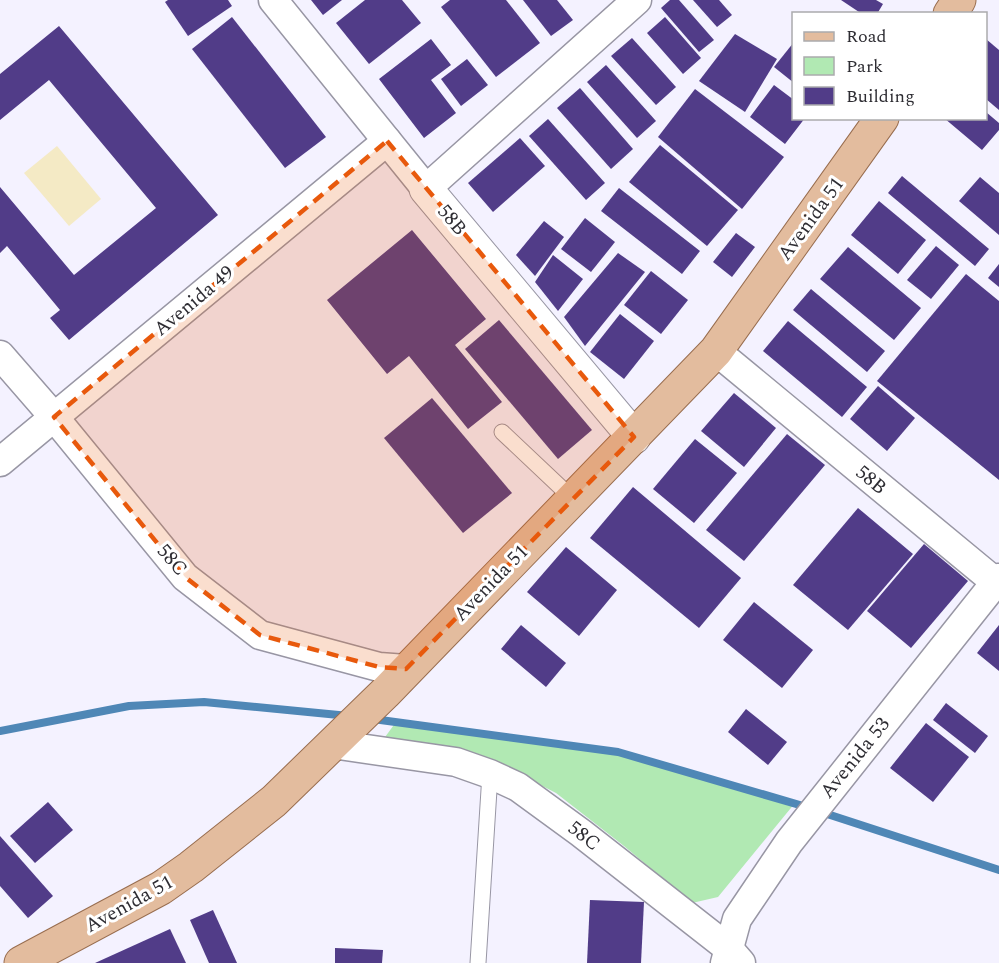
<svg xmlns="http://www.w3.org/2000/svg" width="999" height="963" font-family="Spectral,serif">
	<rect width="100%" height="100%" fill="#f4f2ff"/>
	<path fill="#b1e9b3" d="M 396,722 L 618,752 L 795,803 L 718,897 L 692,903 L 624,846 L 556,793 L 521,775 L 380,744 Z"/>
	<path fill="#f4eac5" d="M 57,146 L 101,199 L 69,226 L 24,173 Z"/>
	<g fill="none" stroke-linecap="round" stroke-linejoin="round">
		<g stroke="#4f87b6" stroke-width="8">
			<path d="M 373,719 L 618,752 L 810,808"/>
			<path d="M 0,731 L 129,706 L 204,702 L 349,716"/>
			<path d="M 821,812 L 999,870"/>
		</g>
	</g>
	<g fill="#513c88">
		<path d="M 168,0 L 228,0 L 232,6 L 188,36 L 165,2 Z"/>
		<path d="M 311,0 L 342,0 L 323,15 Z"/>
		<path d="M 365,0 L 402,0 L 421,23 L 369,64 L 336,23 Z"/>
		<path d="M 450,0 L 506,0 L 540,43 L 496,77 L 441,7 Z"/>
		<path d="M 523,0 L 557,0 L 573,20 L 551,36 Z"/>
		<path d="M 670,0 L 679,0 L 714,40 L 699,52 L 661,8 Z"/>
		<path d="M 693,0 L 719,0 L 732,15 L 717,27 Z"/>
		<path d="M 841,0 L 876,0 L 883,4 L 877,14 L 862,14 Z"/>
		<path d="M 232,17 L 326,137 L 285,168 L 192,49 Z"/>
		<path d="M 665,17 L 701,58 L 683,74 L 647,33 Z"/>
		<path d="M 59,26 L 218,215 L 69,340 L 50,318 L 60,310 L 7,246 L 0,253 L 0,187 L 74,275 L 156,208 L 49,80 L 0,120 L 0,74 Z"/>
		<path d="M 735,34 L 777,59 L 745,112 L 699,81 Z"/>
		<path d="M 632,38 L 676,87 L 656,105 L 611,56 Z"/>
		<path d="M 431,39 L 451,65 L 431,80 L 456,113 L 424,138 L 379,79 Z"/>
		<path d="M 986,39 L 999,50 L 999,110 L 986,99 Z"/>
		<path d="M 794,42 L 794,83 L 774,67 Z"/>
		<path d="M 467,59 L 488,85 L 461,106 L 441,79 Z"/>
		<path d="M 606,65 L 656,121 L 637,138 L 587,82 Z"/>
		<path d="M 774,85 L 794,100 L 794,118 L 805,118 L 785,144 L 750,117 Z"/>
		<path d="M 580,88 L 633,149 L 611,169 L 557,108 Z"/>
		<path d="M 695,89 L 784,157 L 742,209 L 658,137 Z"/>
		<path d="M 986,112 L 999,123 L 999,130 L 982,150 L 944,118 L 986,118 Z"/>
		<path d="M 548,119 L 605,183 L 586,200 L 529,136 Z"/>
		<path d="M 520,138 L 545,166 L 493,212 L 468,183 Z"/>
		<path d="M 660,145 L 738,210 L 707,246 L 629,182 Z"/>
		<path d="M 902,176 L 989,249 L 975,266 L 888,193 Z"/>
		<path d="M 980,177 L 999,193 L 999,235 L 959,201 Z"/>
		<path d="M 619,188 L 700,251 L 682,274 L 601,211 Z"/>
		<path d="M 879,201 L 926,240 L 898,274 L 851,235 Z"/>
		<path d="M 585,218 L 615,242 L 591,272 L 561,249 Z"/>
		<path d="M 544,221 L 564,237 L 535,276 L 516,255 Z"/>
		<path d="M 412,230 L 486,319 L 455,345 L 502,402 L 468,429 L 409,356 L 387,374 L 327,300 Z"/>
		<path d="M 736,233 L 755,247 L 732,277 L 713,262 Z"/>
		<path d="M 936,246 L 959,265 L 931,299 L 907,280 Z"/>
		<path d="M 848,247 L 921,308 L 894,340 L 820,279 Z"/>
		<path d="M 618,253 L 645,272 L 585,346 L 564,317 Z"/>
		<path d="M 553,255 L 583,279 L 558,311 L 535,282 Z"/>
		<path d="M 999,264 L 999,287 L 988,278 Z"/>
		<path d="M 651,271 L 688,300 L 661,334 L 624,305 Z"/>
		<path d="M 966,274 L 999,301 L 999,480 L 877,381 Z"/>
		<path d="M 811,289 L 885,351 L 867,372 L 793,310 Z"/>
		<path d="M 620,314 L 654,341 L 624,379 L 590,352 Z"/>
		<path d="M 499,320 L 592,430 L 558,459 L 465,349 Z"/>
		<path d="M 788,321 L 867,387 L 842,417 L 763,351 Z"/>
		<path d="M 878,386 L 915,418 L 887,451 L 850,419 Z"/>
		<path d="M 734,393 L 776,428 L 744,467 L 701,431 Z"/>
		<path d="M 432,398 L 512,493 L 463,533 L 384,438 Z"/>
		<path d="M 787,434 L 825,465 L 744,561 L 706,530 Z"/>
		<path d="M 695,439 L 737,473 L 694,523 L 653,489 Z"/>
		<path d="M 633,487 L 741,578 L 699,628 L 590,538 Z"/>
		<path d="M 858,508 L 913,554 L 848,630 L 793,585 Z"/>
		<path d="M 924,544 L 968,581 L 911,648 L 867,611 Z"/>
		<path d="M 566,547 L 617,590 L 579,636 L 527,592 Z"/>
		<path d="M 754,602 L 813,650 L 782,688 L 723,640 Z"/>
		<path d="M 521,625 L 566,663 L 546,687 L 501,649 Z"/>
		<path d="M 999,625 L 999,671 L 977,653 Z"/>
		<path d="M 946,703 L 988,736 L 975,753 L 933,720 Z"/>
		<path d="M 746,709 L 787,742 L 768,765 L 728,732 Z"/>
		<path d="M 926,723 L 969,757 L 933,802 L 890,768 Z"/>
		<path d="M 48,802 L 73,830 L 35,863 L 10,836 Z"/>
		<path d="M 0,836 L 53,896 L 28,918 L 0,886 Z"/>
		<path d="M 590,900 L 644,902 L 641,963 L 587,963 Z"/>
		<path d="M 213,910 L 237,963 L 209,963 L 190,920 Z"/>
		<path d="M 170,929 L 186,963 L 95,963 Z"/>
		<path d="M 335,948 L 383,950 L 382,963 L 335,963 Z"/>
	</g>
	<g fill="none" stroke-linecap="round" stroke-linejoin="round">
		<defs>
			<g id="lane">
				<path d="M 502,432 L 573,499"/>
				<path d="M 478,963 L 490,774"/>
			</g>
			<g id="street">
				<path d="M 273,0 L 426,189 L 637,0"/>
				<path d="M 716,351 L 999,585"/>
				<path d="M 0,355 L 54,417 L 185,577 L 260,635 L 379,667 L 406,669"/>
				<path d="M 0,462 L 387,141"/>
				<path d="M 332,744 L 456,762 L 490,774 L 518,787 L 581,833 L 728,948 L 741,963"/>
				<path d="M 725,963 L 737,919 L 789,842 L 999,578"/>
			</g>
			<path id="secondary" d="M 426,189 L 634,437"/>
			<g id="primary">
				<path d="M 950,14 L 959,0"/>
				<path d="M 21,963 L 161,888 L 191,867 L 274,801 L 385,693 L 716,351 L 882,118"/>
			</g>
		</defs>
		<use href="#lane" stroke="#9896a4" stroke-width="17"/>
		<use href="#street" stroke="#9896a4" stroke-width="31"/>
		<use href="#secondary" stroke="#9896a4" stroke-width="35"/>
		<use href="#primary" stroke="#986d4f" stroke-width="35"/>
		<use href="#lane" stroke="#fff" stroke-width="15"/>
		<use href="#street" stroke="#fff" stroke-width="28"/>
		<use href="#secondary" stroke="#fff" stroke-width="33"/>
		<use href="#primary" stroke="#e3bc9e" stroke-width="33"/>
	</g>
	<path fill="#e8590c" fill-opacity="0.2" stroke="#e8590c" stroke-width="4.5" stroke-dasharray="12 8" stroke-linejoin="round" d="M 387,141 L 634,437 L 406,669 L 379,667 L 260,635 L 185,577 L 54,417 Z"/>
	<g text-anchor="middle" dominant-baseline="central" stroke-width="6" stroke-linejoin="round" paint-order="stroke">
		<g font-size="20" fill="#2e2d33" stroke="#fff">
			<text transform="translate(811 219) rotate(-54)">Avenida 51</text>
			<text transform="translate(452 220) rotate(50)">58B</text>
			<text transform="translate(194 301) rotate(-40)">Avenida 49</text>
			<text transform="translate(871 480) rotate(40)">58B</text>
			<text transform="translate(172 560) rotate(49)">58C</text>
			<text transform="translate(491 583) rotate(-46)">Avenida 51</text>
			<text transform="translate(855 758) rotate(-51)">Avenida 53</text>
			<text transform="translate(584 836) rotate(38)">58C</text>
			<text transform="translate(129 904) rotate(-29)">Avenida 51</text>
		</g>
	</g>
	<rect x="792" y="12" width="195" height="108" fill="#ffffff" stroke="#ababad" stroke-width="1.5"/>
	<rect x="804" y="32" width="30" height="9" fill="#e3bc9e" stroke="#ababad" stroke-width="1.5"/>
	<text x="846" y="42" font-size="18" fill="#2e2d33">Road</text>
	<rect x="804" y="57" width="30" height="18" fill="#b1e9b3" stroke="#ababad" stroke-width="1.5"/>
	<text x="846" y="72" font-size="18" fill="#2e2d33">Park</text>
	<rect x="804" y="87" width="30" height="18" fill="#513c88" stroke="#ababad" stroke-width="1.5"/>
	<text x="846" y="102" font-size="18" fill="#2e2d33">Building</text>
</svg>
